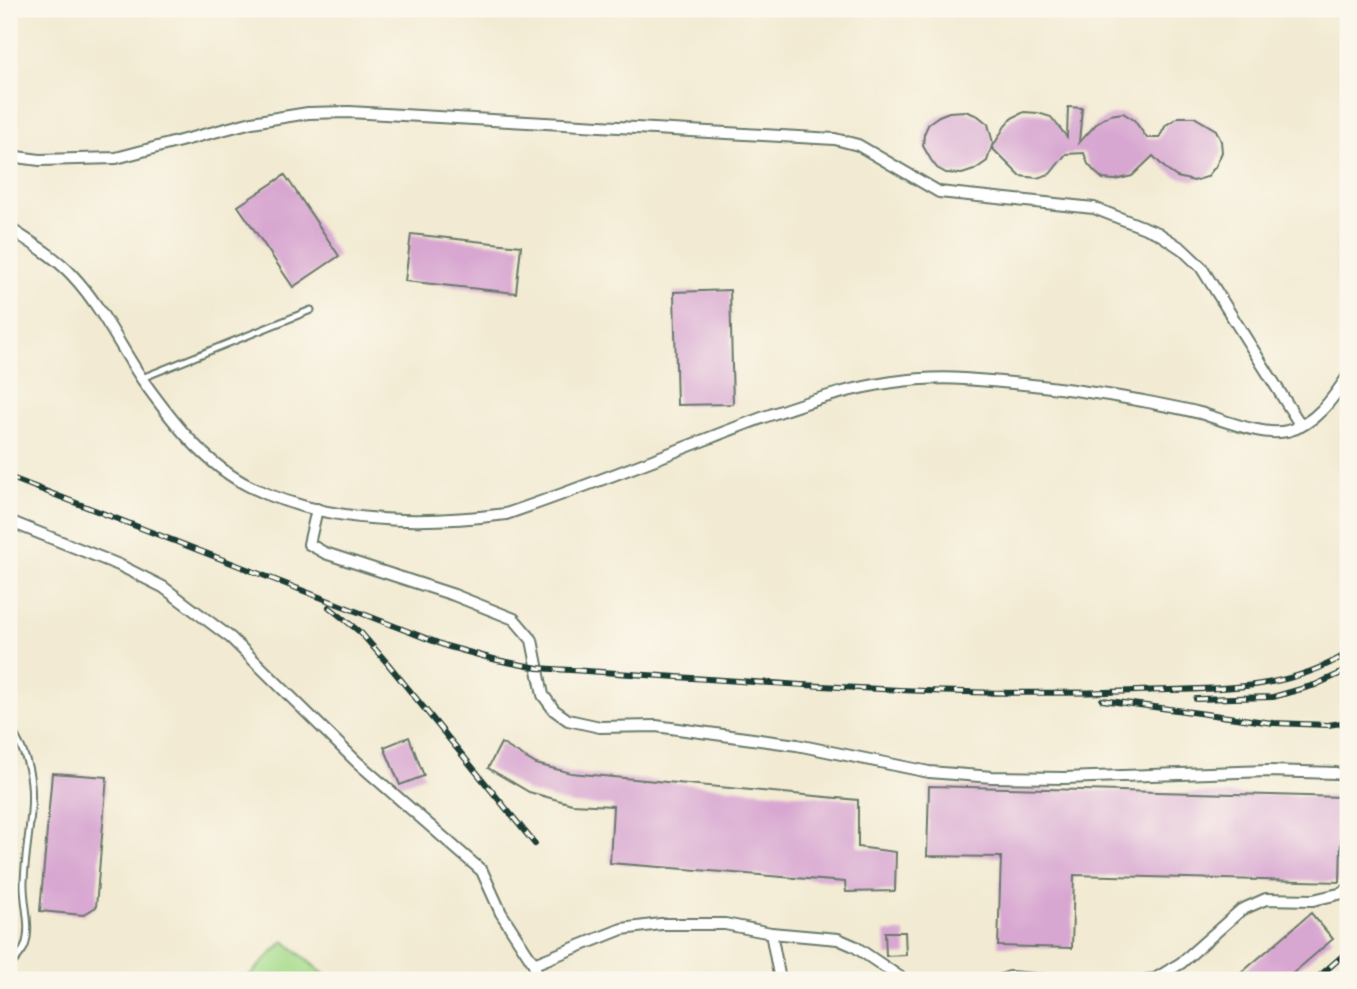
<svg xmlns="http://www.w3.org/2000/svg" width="1357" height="989" font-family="Kalam,sans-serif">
	<rect width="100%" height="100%" fill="#fbf7ec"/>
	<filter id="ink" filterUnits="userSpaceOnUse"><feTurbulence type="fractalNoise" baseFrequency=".0143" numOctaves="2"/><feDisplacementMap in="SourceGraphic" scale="14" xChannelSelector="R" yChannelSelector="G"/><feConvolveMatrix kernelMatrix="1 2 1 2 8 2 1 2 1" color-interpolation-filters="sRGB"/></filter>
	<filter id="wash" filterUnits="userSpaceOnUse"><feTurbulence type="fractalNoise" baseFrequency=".00686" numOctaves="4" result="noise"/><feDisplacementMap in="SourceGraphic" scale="28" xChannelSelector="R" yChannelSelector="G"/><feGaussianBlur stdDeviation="1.57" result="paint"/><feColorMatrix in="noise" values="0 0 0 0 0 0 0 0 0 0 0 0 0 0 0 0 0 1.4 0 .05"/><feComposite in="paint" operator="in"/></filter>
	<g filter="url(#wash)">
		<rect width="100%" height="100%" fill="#f2ead2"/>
		<path fill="#a6db8b" stroke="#628c60" stroke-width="2" d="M 284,941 L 331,980 L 245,980 Z"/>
		<g id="blocks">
			<g fill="#d8a7d1">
				<path d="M 1068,107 L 1082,108 L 1079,143 L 1098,122 L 1110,115 L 1123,113 L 1134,120 L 1147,138 L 1159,138 L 1166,125 L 1179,117 L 1194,117 L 1216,130 L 1221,141 L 1222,152 L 1216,166 L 1207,177 L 1194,181 L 1177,177 L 1168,171 L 1153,156 L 1132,176 L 1115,180 L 1103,179 L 1095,172 L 1088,164 L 1084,153 L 1066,154 L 1050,174 L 1037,178 L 1020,176 L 992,148 L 1005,126 L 1012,118 L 1024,112 L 1038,113 L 1051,117 L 1067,137 Z"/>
				<path d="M 965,111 L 978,116 L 988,124 L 993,143 L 987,161 L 974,170 L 962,174 L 946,173 L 937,168 L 931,160 L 923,146 L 924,134 L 929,123 L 939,116 L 949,112 Z"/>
				<path d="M 285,175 L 339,256 L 293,287 L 238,206 Z"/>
				<path d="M 411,234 L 521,246 L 516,293 L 405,281 Z"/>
				<path d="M 730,290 L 733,404 L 677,405 L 674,292 Z"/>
				<path d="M 409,737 L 424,776 L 400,785 L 384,747 Z"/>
				<path d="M 501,743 L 536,764 L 571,773 L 858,800 L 858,847 L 896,852 L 895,891 L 846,892 L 845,882 L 610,863 L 613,806 L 572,804 L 529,792 L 488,768 Z"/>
				<path d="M 52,773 L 107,777 L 96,907 L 83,915 L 40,911 Z"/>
				<path d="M 929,786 L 1342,797 L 1340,882 L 1074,875 L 1072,948 L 998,946 L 1001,857 L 927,856 Z"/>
				<path d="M 1311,913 L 1333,939 L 1285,980 L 1233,980 Z"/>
				<path d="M 885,932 L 905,932 L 906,955 L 886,956 Z"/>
			</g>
		</g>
	</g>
	<g filter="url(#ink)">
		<use href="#blocks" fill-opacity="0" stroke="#697a6b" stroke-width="2"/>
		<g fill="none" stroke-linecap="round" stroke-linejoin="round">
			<defs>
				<g id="service">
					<path d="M 142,378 L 311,310"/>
					<path d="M 9,727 C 47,778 26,825 24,882 C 23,902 32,926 25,946 C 22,954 14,961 9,967"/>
				</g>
				<g id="minor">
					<path d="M 9,156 L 40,160 L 116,158 L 252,122 L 308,113 L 349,112 L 835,139 L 858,145 L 939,192 L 1094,208 L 1158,233 L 1182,249 L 1201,267 L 1301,426"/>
					<path d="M 9,228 C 31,243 55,256 73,276 C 102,307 120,347 144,382 C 172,421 205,464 249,486 C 326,524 422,525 506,514 C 571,492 635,467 699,442 C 784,409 872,373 964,379 C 1023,383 1084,390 1143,401 C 1162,405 1181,408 1200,413 C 1223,420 1264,437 1287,431 C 1315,425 1333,398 1348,376"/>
					<path d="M 317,509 L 309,544 L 325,553 L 454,595 L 514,619 L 532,640 L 543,695 L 554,710 L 568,720 L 600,727 L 656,726 L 797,745 L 929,772 L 992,777 L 1064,778 L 1268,771 L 1336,773 L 1348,776"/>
					<path d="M 9,521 L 119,565 L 163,587 L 231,638 L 357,762 L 482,871 L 501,913 L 534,964 L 538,980"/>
					<path d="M 771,933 L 780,980"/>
					<path d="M 534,964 L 622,929 L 661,924 L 725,924 L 771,933 L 838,939 L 854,946 L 904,980"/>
					<path d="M 1001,980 L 1010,977 L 1048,980"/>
					<path d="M 1146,980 L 1155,979 L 1181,963 L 1241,910 L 1266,899 L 1313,900 L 1343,893 L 1348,889"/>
				</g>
			</defs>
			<use href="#service" stroke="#697a6b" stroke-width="9"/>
			<use href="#minor" stroke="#697a6b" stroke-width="14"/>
			<use href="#service" stroke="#fff" stroke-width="5"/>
			<use href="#minor" stroke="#fff" stroke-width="10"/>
			<defs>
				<g id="rail">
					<path d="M 9,477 L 446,646 L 497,660 L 538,668 C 738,680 937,699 1137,691 C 1210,688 1285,693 1348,653"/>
					<path d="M 329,607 L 361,633 L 388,664 L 535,844"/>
					<path d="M 1196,699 L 1273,697 L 1315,685 L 1348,670"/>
					<path d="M 1102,700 L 1273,723 L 1328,725 L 1348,722"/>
					<path d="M 1315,980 L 1348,951"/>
				</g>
			</defs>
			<use href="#rail" stroke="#1f3d34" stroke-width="6"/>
			<use href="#rail" stroke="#fbf7ec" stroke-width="3.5" stroke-dasharray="10" stroke-linecap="butt"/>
		</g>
	</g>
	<rect width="1357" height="989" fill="none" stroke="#fbf7ec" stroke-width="35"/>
</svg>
